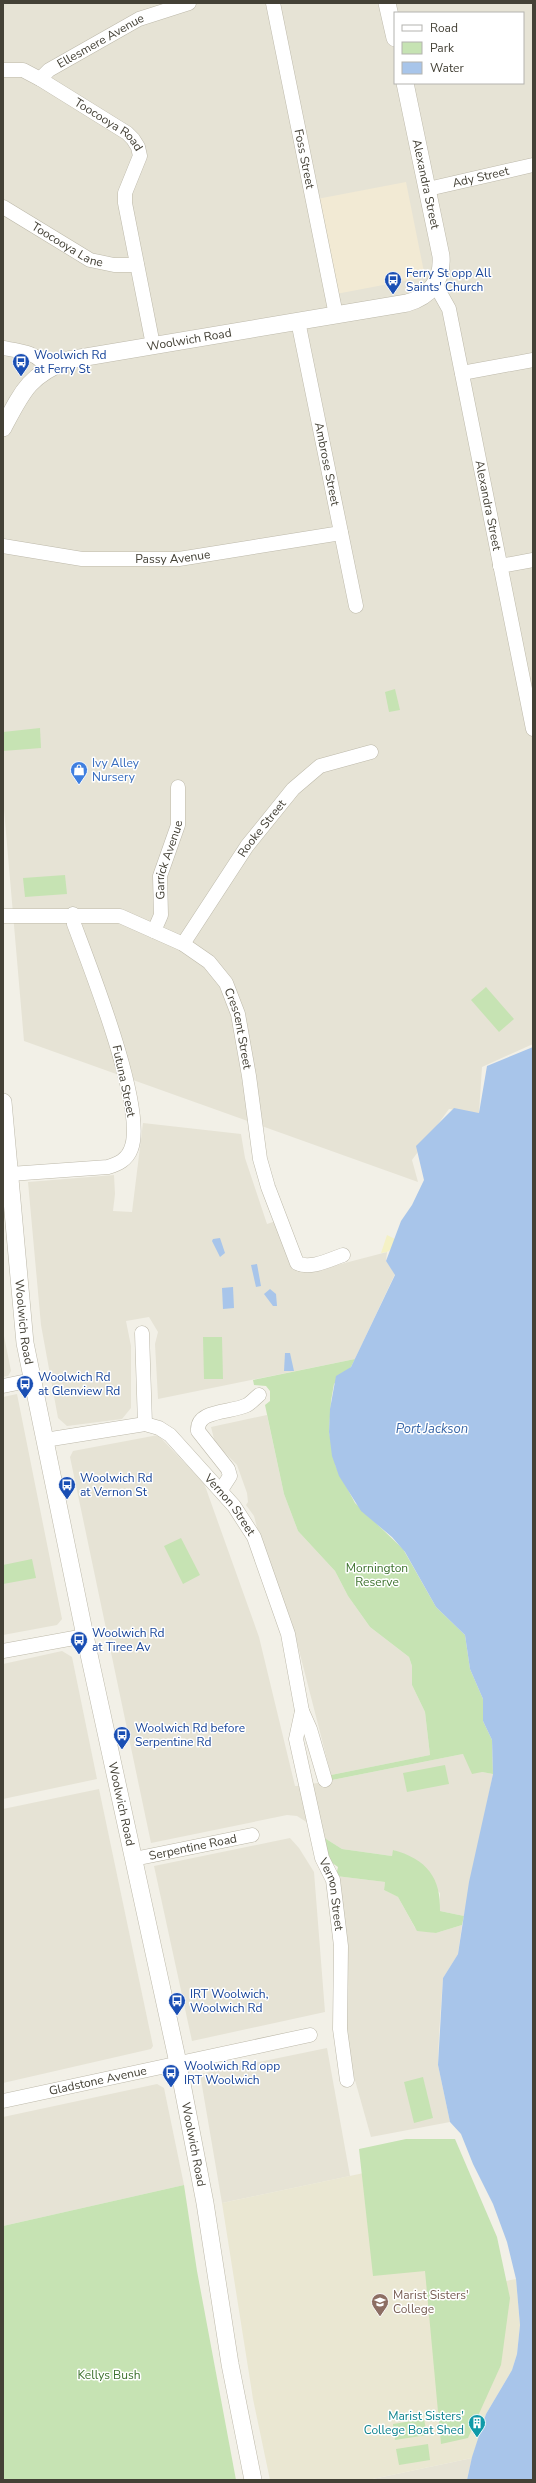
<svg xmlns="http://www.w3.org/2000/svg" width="536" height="2483" font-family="'Nunito Sans',sans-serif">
	<rect width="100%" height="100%" fill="#f2f0e7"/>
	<g fill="#e6e3d5" fill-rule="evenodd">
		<path d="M 3,3 L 533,3 L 533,1044 L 482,1067 L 479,1113 L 449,1109 L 412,1160 L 418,1182 L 24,1041 L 3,798 ZM 395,13 L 523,13 L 523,83 L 395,83 Z"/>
		<path d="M 143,1123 L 241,1134 L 245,1158 L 267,1224 L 276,1221 L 296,1271 L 318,1270 L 387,1252 L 386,1261 L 395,1274 L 355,1359 L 158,1399 L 155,1344 L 158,1332 L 149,1317 L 126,1321 L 131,1346 L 131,1408 L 122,1419 L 67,1426 L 58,1418 L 41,1325 L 28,1182 L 114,1175 L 115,1194 L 113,1211 L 132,1212 Z"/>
		<path d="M 3,1331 L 11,1371 L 8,1376 L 3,1377 Z"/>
		<path d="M 17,1394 L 62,1619 L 57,1625 L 3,1635 L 3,1397 Z"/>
		<path d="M 267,1415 L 284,1494 L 298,1531 L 335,1571 L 348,1596 L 370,1627 L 409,1657 L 412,1666 L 412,1685 L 425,1712 L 430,1755 L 331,1775 L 292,1623 L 259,1535 L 254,1516 L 246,1505 L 248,1502 L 247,1493 L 237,1465 L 215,1443 L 211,1427 Z"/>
		<path d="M 158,1435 L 204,1483 L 259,1637 L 295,1786 L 300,1786 L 308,1823 L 297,1816 L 287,1815 L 151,1843 L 70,1457 L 73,1451 Z"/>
		<path d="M 62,1651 L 72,1657 L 97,1779 L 3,1799 L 3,1664 Z"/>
		<path d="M 463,1754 L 482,1772 L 493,1774 L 464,1916 L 440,1911 L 440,1893 L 394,1850 L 392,1856 L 342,1849 L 323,1837 L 312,1784 Z"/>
		<path d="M 99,1789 L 153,2046 L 151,2049 L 3,2083 L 3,1809 Z"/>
		<path d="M 290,1838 L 299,1848 L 314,1872 L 325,2012 L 192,2041 L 154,1866 Z"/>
		<path d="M 336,1876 L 385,1882 L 384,1890 L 398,1897 L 415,1928 L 436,1933 L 462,1925 L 458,1954 L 443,1978 L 439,2035 L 438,2065 L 450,2122 L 371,2137 L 349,2059 Z"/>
		<path d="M 327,2048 L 350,2176 L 222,2203 L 200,2074 Z"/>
		<path d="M 157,2084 L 164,2088 L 184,2185 L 3,2226 L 3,2117 Z"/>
		<path d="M 472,2458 L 467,2480 L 368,2480 Z"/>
	</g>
	<path fill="#f2ead4" d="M 406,182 L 424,272 L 420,278 L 336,294 L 317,199 Z"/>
	<path fill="#eae7d2" d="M 411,2163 L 455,2291 L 516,2279 L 520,2325 L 517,2354 L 512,2370 L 486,2414 L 472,2458 L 368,2480 L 270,2480 L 253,2399 L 222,2203 Z"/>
	<g fill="#c6e3b3">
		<path d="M 395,689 L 400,710 L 389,712 L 385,692 Z"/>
		<path d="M 40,728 L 41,748 L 3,751 L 3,732 Z"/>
		<path d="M 65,875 L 67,894 L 25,897 L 23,878 Z"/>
		<path d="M 486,987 L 514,1019 L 499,1032 L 471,1000 Z"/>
		<path d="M 203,1337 L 222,1337 L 223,1379 L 204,1379 Z"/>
		<path d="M 355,1359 L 351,1367 L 334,1384 L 331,1401 L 329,1432 L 336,1467 L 355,1503 L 403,1549 L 436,1607 L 465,1635 L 470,1669 L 483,1699 L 483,1721 L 492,1740 L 493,1774 L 482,1772 L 472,1774 L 463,1754 L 332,1780 L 331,1775 L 430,1755 L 425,1712 L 412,1685 L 412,1666 L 409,1657 L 370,1627 L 348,1596 L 335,1571 L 298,1531 L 284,1494 L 265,1405 L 270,1401 L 270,1391 L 266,1386 L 254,1385 L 253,1380 Z"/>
		<path d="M 181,1538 L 200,1575 L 183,1584 L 164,1546 Z"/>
		<path d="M 32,1559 L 36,1578 L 3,1584 L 3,1565 Z"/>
		<path d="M 445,1765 L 449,1784 L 407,1792 L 403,1773 Z"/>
		<path d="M 323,1837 L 342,1849 L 392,1856 L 393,1850 C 427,1859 441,1878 440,1911 L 464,1916 L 462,1925 L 436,1933 L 417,1931 L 398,1897 L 384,1890 L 385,1882 L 336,1876 L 338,1867 L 328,1860 Z"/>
		<path d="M 423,2077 L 433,2118 L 414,2123 L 404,2082 Z"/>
		<path d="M 406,2139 L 455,2139 L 497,2237 L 510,2298 L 501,2365 L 468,2438 L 441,2444 L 425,2271 L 373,2276 L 359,2149 Z"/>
		<path d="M 184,2185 L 197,2271 L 236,2480 L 3,2480 L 3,2226 Z"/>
		<path d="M 424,2419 L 427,2435 L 395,2440 L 393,2424 Z"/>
		<path d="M 428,2444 L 430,2460 L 399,2465 L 396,2449 Z"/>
	</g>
	<path fill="#f4f1c5" d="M 387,1235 L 401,1242 L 387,1252 L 381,1253 Z"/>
	<g fill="#a8c5ea">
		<path d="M 533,1047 L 533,2480 L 467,2480 L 472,2457 L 486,2414 L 512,2370 L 517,2354 L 520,2325 L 516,2279 L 507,2242 L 493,2204 L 473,2164 L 461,2134 L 450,2122 L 438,2065 L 443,1978 L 458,1954 L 469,1882 L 493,1774 L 492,1740 L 483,1721 L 483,1699 L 470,1669 L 465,1635 L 436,1607 L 405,1552 L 392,1537 L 361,1511 L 339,1476 L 332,1456 L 329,1432 L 330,1409 L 336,1376 L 351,1367 L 395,1275 L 386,1261 L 401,1221 L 412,1205 L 424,1180 L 416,1146 L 454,1108 L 479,1113 L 487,1066 Z"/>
		<path d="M 220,1238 L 225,1253 L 220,1257 L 212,1241 L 213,1239 Z"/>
		<path d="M 257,1264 L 261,1286 L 256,1287 L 251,1265 Z"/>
		<path d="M 233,1287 L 234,1308 L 223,1309 L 222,1288 Z"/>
		<path d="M 270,1289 L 276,1294 L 277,1306 L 273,1306 L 264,1294 Z"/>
		<path d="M 285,1353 L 290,1353 L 294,1371 L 284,1371 Z"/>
	</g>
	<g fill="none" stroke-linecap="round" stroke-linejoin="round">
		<defs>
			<g id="minor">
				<path id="s1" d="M 273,3 L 336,315"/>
				<path id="s2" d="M 3,70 L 23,70 L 40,79 L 127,133 L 133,139 L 138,147 L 140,156 L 125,193 L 125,203 L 153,345"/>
				<path id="s3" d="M 40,79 L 49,70 L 139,19 L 189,3"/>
				<path id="s4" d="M 428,189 L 533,165"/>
				<path id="s5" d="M 3,207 L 90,260 L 114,265 L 137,265"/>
				<path id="s6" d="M 435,284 L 449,309 L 533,729"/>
				<path id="s7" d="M 298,321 L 356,606"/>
				<path d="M 3,348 C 21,351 37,352 47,368"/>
				<path d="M 462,373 L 533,360"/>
				<path id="s8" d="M 3,546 L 82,559 L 179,559 L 341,533"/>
				<path d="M 500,566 L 533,560"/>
				<path id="s9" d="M 3,916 L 120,916 L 183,944 L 209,962 L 226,983 L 238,1014 L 249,1076 L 260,1159 L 268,1187 L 297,1263 C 310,1270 331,1259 343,1255"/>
				<path id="s10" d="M 154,931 L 161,915 L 160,876 L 178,825 L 178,787"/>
				<path id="s11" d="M 183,944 L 247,846 L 293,789 L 320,766 L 371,752"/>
				<path d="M 10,1174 L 108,1167 C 118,1164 127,1160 131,1149 C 147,1110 90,967 74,924 L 73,914"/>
				<path d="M 142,1333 L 145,1424"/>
				<path d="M 3,1386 L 32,1380"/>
				<path id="s12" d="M 45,1440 L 145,1424 L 159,1428 L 170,1435 L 234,1506 L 254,1537 L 288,1634 L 302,1711 L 296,1739 L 322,1858 L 333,1880 L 341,1946 L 340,2029 L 347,2080"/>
				<path d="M 221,1490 L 230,1476 L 228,1469 L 198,1431 C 196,1409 232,1413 247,1405 C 251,1403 255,1398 259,1395"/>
				<path d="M 3,1651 L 85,1636"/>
				<path d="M 302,1711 L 310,1729 L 325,1780"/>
				<path id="s13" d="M 134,1859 L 252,1835"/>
				<path id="s14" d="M 3,2101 L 310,2035"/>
			</g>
			<g id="tertiary">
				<path d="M 387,3 L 395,38"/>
				<path id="s15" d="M 3,428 C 22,392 29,375 68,360 L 407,303 C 430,296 443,281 441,256 L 405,83"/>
				<path id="s16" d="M 3,1102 L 25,1343 L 85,1636 L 178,2063 L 205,2203 L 230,2364 L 253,2480"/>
			</g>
		</defs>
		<use href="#minor" stroke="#bdb9aa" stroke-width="15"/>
		<use href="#tertiary" stroke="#bdb9aa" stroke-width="18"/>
		<use href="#minor" stroke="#fff" stroke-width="14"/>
		<use href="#tertiary" stroke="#fff" stroke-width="17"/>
	</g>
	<defs>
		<symbol id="bus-pin" viewBox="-11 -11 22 30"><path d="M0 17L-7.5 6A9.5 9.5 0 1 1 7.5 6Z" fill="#1a4fb4" stroke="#fff"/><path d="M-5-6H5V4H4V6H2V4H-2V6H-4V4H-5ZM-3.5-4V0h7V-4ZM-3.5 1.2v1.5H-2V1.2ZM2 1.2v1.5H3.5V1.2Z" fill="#fff"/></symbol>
		<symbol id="shop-pin" viewBox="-11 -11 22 30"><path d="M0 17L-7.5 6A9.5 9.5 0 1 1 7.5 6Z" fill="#3f7fe0" stroke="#fff"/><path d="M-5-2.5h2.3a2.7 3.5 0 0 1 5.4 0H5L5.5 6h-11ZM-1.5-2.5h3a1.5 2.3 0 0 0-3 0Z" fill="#fff"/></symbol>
		<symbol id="school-pin" viewBox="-11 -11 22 30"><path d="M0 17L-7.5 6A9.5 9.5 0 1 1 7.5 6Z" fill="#8d6e63" stroke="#fff"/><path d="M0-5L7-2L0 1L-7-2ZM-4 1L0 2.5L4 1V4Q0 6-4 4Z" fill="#fff"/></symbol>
		<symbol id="building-pin" viewBox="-11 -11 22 30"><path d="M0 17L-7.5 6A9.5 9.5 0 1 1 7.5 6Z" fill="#0f9aa8" stroke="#fff"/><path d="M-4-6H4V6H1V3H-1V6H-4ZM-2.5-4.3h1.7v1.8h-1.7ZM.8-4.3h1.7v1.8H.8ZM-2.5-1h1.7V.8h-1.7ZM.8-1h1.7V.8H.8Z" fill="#fff"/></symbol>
	</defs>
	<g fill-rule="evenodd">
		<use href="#bus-pin" x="383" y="270" width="20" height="27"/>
		<use href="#bus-pin" x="11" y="352" width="20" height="27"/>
		<use href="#shop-pin" x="69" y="760" width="20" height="27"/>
		<use href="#bus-pin" x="15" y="1374" width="20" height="27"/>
		<use href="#bus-pin" x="57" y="1475" width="20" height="27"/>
		<use href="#bus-pin" x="69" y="1630" width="20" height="27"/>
		<use href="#bus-pin" x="112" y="1725" width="20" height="27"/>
		<use href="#bus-pin" x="167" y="1991" width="20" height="27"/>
		<use href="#bus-pin" x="161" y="2063" width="20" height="27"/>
		<use href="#school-pin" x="370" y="2292" width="20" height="27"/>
		<use href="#building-pin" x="467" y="2413" width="20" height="27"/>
	</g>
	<g text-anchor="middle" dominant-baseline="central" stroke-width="3" stroke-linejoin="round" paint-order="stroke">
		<g font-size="12" fill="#444136" stroke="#fff">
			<text stroke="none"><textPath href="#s3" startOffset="72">Ellesmere Avenue</textPath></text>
			<text stroke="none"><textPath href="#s2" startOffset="122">Toocooya Road</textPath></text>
			<text stroke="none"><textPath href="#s1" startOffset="159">Foss Street</textPath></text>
			<text stroke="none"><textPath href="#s4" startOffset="54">Ady Street</textPath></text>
			<text transform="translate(426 184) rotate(78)">Alexandra Street</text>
			<text stroke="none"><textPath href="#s5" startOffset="75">Toocooya Lane</textPath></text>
			<text stroke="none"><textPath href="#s15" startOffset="220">Woolwich Road</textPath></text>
			<text stroke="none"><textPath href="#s7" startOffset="146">Ambrose Street</textPath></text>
			<text stroke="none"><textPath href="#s6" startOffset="229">Alexandra Street</textPath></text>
			<text stroke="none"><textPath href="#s8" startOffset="171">Passy Avenue</textPath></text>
			<text stroke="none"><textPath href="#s11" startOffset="140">Rooke Street</textPath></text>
			<text stroke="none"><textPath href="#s10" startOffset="74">Garrick Avenue</textPath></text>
			<text stroke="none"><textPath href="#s9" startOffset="292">Crescent Street</textPath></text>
			<text transform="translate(124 1081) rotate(78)">Futuna Street</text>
			<text stroke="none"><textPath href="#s16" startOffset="221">Woolwich Road</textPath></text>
			<text stroke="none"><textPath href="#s12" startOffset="221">Vernon Street</textPath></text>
			<text stroke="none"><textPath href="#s16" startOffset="713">Woolwich Road</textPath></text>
			<text stroke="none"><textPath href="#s13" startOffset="60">Serpentine Road</textPath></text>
			<text stroke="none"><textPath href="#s12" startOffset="631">Vernon Street</textPath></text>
			<text stroke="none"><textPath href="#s14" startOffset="97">Gladstone Avenue</textPath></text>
			<text stroke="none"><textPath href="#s16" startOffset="1061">Woolwich Road</textPath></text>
		</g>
		<g font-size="12" fill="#164399" stroke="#fff" text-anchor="start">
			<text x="406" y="273">Ferry St opp All<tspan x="406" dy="14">Saints' Church</tspan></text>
			<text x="34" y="355">Woolwich Rd<tspan x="34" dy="14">at Ferry St</tspan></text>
			<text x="38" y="1377">Woolwich Rd<tspan x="38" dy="14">at Glenview Rd</tspan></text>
			<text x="80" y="1478">Woolwich Rd<tspan x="80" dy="14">at Vernon St</tspan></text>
			<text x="92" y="1633">Woolwich Rd<tspan x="92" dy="14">at Tiree Av</tspan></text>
			<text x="135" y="1728">Woolwich Rd before<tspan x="135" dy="14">Serpentine Rd</tspan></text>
			<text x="190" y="1994">IRT Woolwich,<tspan x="190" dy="14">Woolwich Rd</tspan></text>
			<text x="184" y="2066">Woolwich Rd opp<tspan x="184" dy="14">IRT Woolwich</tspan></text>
		</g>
		<g font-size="12" fill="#366cbe" stroke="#fff" text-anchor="start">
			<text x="92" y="763">Ivy Alley<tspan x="92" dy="14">Nursery</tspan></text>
		</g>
		<g font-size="12" fill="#3d722e" stroke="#fff">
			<text x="377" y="1568">Mornington<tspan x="377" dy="14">Reserve</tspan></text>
			<text x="109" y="2375">Kellys Bush</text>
		</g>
		<g font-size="12" fill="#785e54" stroke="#fff" text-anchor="start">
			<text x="393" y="2295">Marist Sisters'<tspan x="393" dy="14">College</tspan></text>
		</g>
		<g font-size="12" fill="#0d838f" stroke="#fff" text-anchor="end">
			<text x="464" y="2416">Marist Sisters'<tspan x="464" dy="14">College Boat Shed</tspan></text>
		</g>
		<g font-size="13" font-style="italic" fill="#3867a8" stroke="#fff">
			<text x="432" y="1429">Port Jackson</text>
		</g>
	</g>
	<rect width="536" height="2483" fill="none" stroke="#444136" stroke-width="8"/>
	<rect x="394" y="12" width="130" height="72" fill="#ffffff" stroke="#b4b3af"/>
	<rect x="402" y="25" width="20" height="6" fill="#ffffff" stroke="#b4b3af"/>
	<text x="430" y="32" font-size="12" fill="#444136">Road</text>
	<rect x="402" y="42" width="20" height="12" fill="#c6e3b3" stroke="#b4b3af"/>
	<text x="430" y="52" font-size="12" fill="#444136">Park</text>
	<rect x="402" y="62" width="20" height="12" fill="#a8c5ea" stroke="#b4b3af"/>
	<text x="430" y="72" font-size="12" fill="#444136">Water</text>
</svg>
